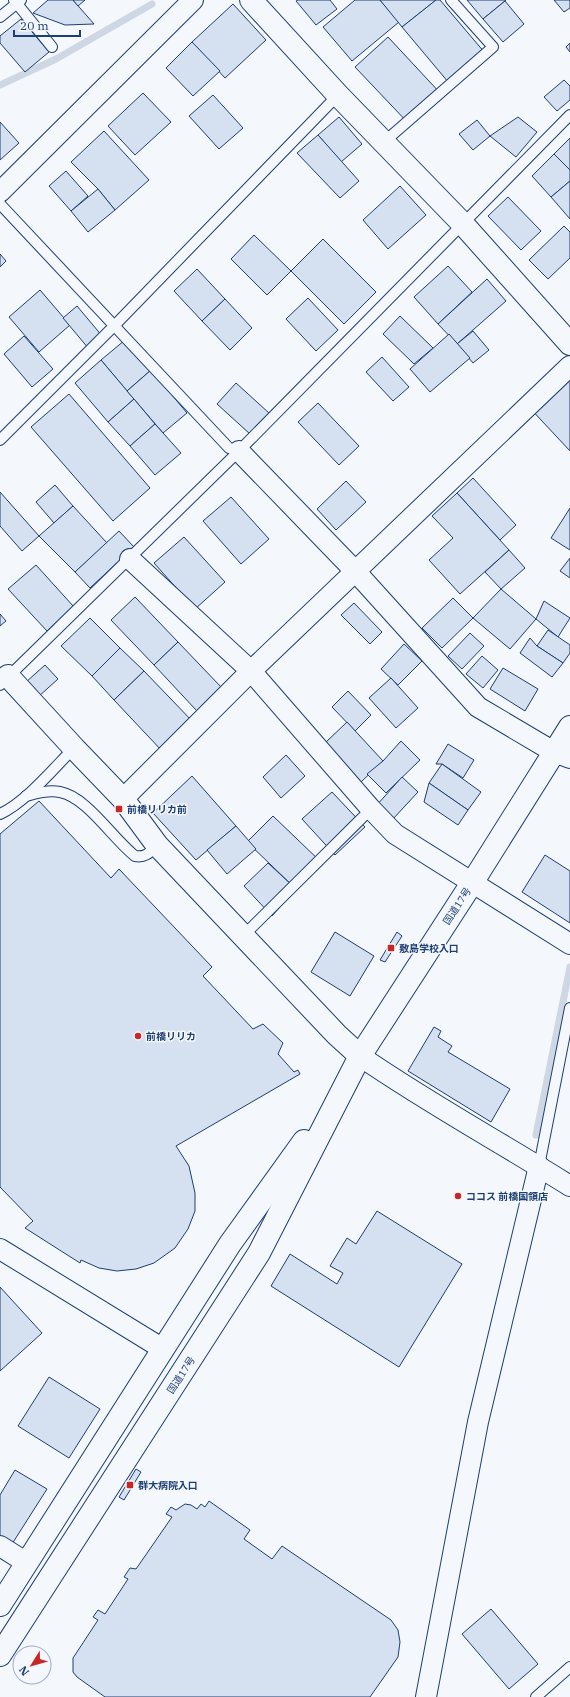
<svg xmlns="http://www.w3.org/2000/svg" width="570" height="1697" font-family="'IBM Plex Serif','Noto Sans JP',serif">
	<rect width="100%" height="100%" fill="#f4f7fb"/>
	<g fill="none" stroke-linecap="round" stroke-linejoin="round">
		<g stroke="#cfd7e4" stroke-width="7">
			<path d="M 0,85 L 56,59 L 152,4"/>
			<path d="M 536,1135 L 570,967"/>
		</g>
	</g>
	<g fill="#d5e0f0" stroke="#1d3f73">
		<path d="M 48,0 L 73,0 L 94,24 L 65,25 L 33,13 Z"/>
		<path d="M 73,0 L 85,0 L 78,6 Z"/>
		<path d="M 298,0 L 330,0 L 337,9 L 316,25 L 296,1 Z"/>
		<path d="M 355,0 L 380,0 L 399,22 L 352,61 L 323,27 Z"/>
		<path d="M 380,0 L 436,0 L 402,27 Z"/>
		<path d="M 436,0 L 440,0 L 485,53 L 449,83 L 402,27 Z"/>
		<path d="M 467,0 L 506,0 L 483,19 Z"/>
		<path d="M 554,0 L 570,0 L 570,8 L 564,12 Z"/>
		<path d="M 505,1 L 524,24 L 503,42 L 483,19 Z"/>
		<path d="M 233,4 L 266,40 L 225,78 L 192,42 Z"/>
		<path d="M 21,19 L 49,52 L 25,72 L 0,43 L 0,36 Z"/>
		<path d="M 388,37 L 442,95 L 410,125 L 355,67 Z"/>
		<path d="M 192,42 L 220,71 L 193,96 L 166,68 Z"/>
		<path d="M 570,43 L 570,52 L 566,47 Z"/>
		<path d="M 564,80 L 570,86 L 570,100 L 557,111 L 544,97 Z"/>
		<path d="M 143,93 L 171,122 L 135,155 L 108,126 Z"/>
		<path d="M 213,95 L 243,128 L 219,149 L 189,116 Z"/>
		<path d="M 339,117 L 362,144 L 341,162 L 318,135 Z"/>
		<path d="M 518,117 L 537,132 L 516,157 L 490,136 Z"/>
		<path d="M 477,120 L 490,136 L 473,150 L 459,134 Z"/>
		<path d="M 0,122 L 19,143 L 0,160 Z"/>
		<path d="M 104,131 L 149,180 L 115,210 L 98,189 L 71,162 Z"/>
		<path d="M 318,135 L 359,181 L 340,198 L 297,153 Z"/>
		<path d="M 570,138 L 570,170 L 554,154 Z"/>
		<path d="M 554,154 L 570,170 L 570,181 L 551,197 L 532,176 Z"/>
		<path d="M 66,171 L 88,196 L 71,211 L 49,186 Z"/>
		<path d="M 570,181 L 570,219 L 551,197 Z"/>
		<path d="M 400,186 L 426,215 L 388,249 L 363,220 Z"/>
		<path d="M 98,189 L 115,210 L 88,232 L 71,211 Z"/>
		<path d="M 508,197 L 541,231 L 521,250 L 488,216 Z"/>
		<path d="M 564,226 L 570,232 L 570,258 L 548,279 L 529,260 Z"/>
		<path d="M 254,235 L 291,271 L 267,295 L 231,259 Z"/>
		<path d="M 323,239 L 376,292 L 344,324 L 291,271 Z"/>
		<path d="M 0,254 L 6,261 L 0,267 Z"/>
		<path d="M 448,266 L 472,292 L 438,324 L 414,297 Z"/>
		<path d="M 197,269 L 225,299 L 202,321 L 174,291 Z"/>
		<path d="M 487,279 L 506,301 L 457,344 L 438,324 Z"/>
		<path d="M 40,290 L 70,325 L 39,352 L 9,317 Z"/>
		<path d="M 308,298 L 338,330 L 316,351 L 286,319 Z"/>
		<path d="M 225,299 L 252,328 L 230,350 L 202,321 Z"/>
		<path d="M 77,306 L 103,337 L 89,349 L 63,318 Z"/>
		<path d="M 400,316 L 433,348 L 414,364 L 383,334 Z"/>
		<path d="M 473,331 L 489,350 L 473,363 L 457,344 Z"/>
		<path d="M 449,334 L 470,358 L 430,392 L 410,369 Z"/>
		<path d="M 24,336 L 53,369 L 32,387 L 4,354 Z"/>
		<path d="M 125,340 L 151,370 L 127,391 L 101,360 Z"/>
		<path d="M 382,357 L 409,387 L 393,401 L 366,372 Z"/>
		<path d="M 101,360 L 134,399 L 108,422 L 75,383 Z"/>
		<path d="M 151,370 L 187,413 L 163,433 L 127,391 Z"/>
		<path d="M 570,370 L 570,451 L 528,406 Z"/>
		<path d="M 236,383 L 269,413 L 250,434 L 217,404 Z"/>
		<path d="M 69,394 L 150,488 L 113,521 L 31,427 Z"/>
		<path d="M 134,399 L 155,424 L 130,446 L 108,422 Z"/>
		<path d="M 318,403 L 359,446 L 339,465 L 298,422 Z"/>
		<path d="M 155,424 L 181,453 L 155,475 L 130,446 Z"/>
		<path d="M 473,478 L 516,525 L 500,540 L 457,493 Z"/>
		<path d="M 346,481 L 366,502 L 336,530 L 317,509 Z"/>
		<path d="M 55,485 L 73,506 L 54,523 L 36,502 Z"/>
		<path d="M 0,492 L 39,536 L 22,551 L 0,526 Z"/>
		<path d="M 457,493 L 509,550 L 460,594 L 429,560 L 453,538 L 432,516 Z"/>
		<path d="M 231,497 L 269,539 L 241,564 L 203,521 Z"/>
		<path d="M 73,506 L 107,543 L 75,572 L 39,536 Z"/>
		<path d="M 570,508 L 570,550 L 551,538 Z"/>
		<path d="M 119,531 L 134,547 L 90,588 L 75,572 Z"/>
		<path d="M 184,537 L 225,582 L 195,609 L 154,563 Z"/>
		<path d="M 509,550 L 525,568 L 501,589 L 485,572 Z"/>
		<path d="M 570,558 L 570,578 L 560,571 Z"/>
		<path d="M 36,565 L 74,607 L 47,631 L 8,589 Z"/>
		<path d="M 501,589 L 536,619 L 510,649 L 473,618 Z"/>
		<path d="M 135,597 L 178,642 L 154,665 L 111,620 Z"/>
		<path d="M 453,598 L 473,618 L 442,648 L 422,628 Z"/>
		<path d="M 544,601 L 570,618 L 558,637 L 536,619 Z"/>
		<path d="M 354,603 L 382,632 L 370,644 L 341,615 Z"/>
		<path d="M 0,614 L 6,621 L 0,626 Z"/>
		<path d="M 90,618 L 120,648 L 92,676 L 61,646 Z"/>
		<path d="M 548,630 L 570,645 L 570,653 L 563,663 L 537,646 Z"/>
		<path d="M 470,633 L 484,646 L 462,669 L 448,656 Z"/>
		<path d="M 530,638 L 537,646 L 563,663 L 552,677 L 520,653 Z"/>
		<path d="M 178,642 L 222,688 L 197,711 L 154,665 Z"/>
		<path d="M 404,644 L 422,661 L 398,685 L 381,669 Z"/>
		<path d="M 120,648 L 144,671 L 114,700 L 92,676 Z"/>
		<path d="M 482,656 L 498,670 L 483,688 L 466,674 Z"/>
		<path d="M 45,665 L 58,679 L 38,697 L 25,683 Z"/>
		<path d="M 503,668 L 538,689 L 525,711 L 490,689 Z"/>
		<path d="M 144,671 L 194,723 L 163,752 L 114,700 Z"/>
		<path d="M 391,678 L 418,708 L 396,728 L 369,698 Z"/>
		<path d="M 348,691 L 371,715 L 355,731 L 332,707 Z"/>
		<path d="M 347,722 L 383,761 L 361,782 L 324,744 Z"/>
		<path d="M 401,741 L 420,760 L 386,793 L 367,774 L 383,761 Z"/>
		<path d="M 448,744 L 474,760 L 463,778 L 442,764 L 436,764 Z"/>
		<path d="M 286,755 L 305,776 L 281,798 L 263,777 Z"/>
		<path d="M 442,764 L 481,792 L 468,810 L 429,783 Z"/>
		<path d="M 192,776 L 236,826 L 196,860 L 153,813 Z"/>
		<path d="M 402,777 L 418,792 L 392,820 L 376,806 Z"/>
		<path d="M 429,783 L 468,810 L 458,825 L 424,802 Z"/>
		<path d="M 332,792 L 365,827 L 335,855 L 302,819 Z"/>
		<path d="M 39,801 L 111,878 L 119,869 L 212,967 L 203,976 L 253,1029 L 263,1024 L 283,1043 L 278,1054 L 294,1072 L 298,1070 L 300,1074 L 176,1146 L 189,1166 L 195,1193 L 195,1211 L 188,1229 L 175,1248 L 154,1263 L 136,1269 L 117,1271 L 99,1268 L 81,1260 L 80,1263 L 25,1228 L 33,1221 L 0,1187 L 0,834 Z"/>
		<path d="M 273,816 L 322,863 L 296,889 L 247,842 Z"/>
		<path d="M 236,826 L 256,849 L 227,874 L 207,850 Z"/>
		<path d="M 545,855 L 570,871 L 570,923 L 522,892 Z"/>
		<path d="M 268,863 L 296,889 L 272,916 L 244,886 Z"/>
		<path d="M 335,932 L 374,956 L 350,996 L 311,972 Z"/>
		<path d="M 397,932 L 402,936 L 385,962 L 380,960 Z"/>
		<path d="M 434,1027 L 441,1031 L 438,1037 L 452,1046 L 448,1052 L 510,1089 L 491,1122 L 408,1071 Z"/>
		<path d="M 377,1211 L 462,1264 L 399,1367 L 271,1286 L 290,1254 L 337,1284 L 343,1273 L 330,1266 L 347,1238 L 356,1244 Z"/>
		<path d="M 0,1287 L 42,1333 L 0,1371 Z"/>
		<path d="M 49,1377 L 100,1409 L 69,1458 L 18,1426 Z"/>
		<path d="M 136,1469 L 141,1472 L 124,1500 L 119,1497 Z"/>
		<path d="M 15,1470 L 47,1489 L 12,1544 L 0,1537 L 0,1495 Z"/>
		<path d="M 209,1501 L 250,1530 L 244,1539 L 272,1559 L 282,1546 L 391,1620 L 398,1630 L 400,1642 L 398,1657 L 370,1697 L 105,1697 L 77,1677 L 73,1672 L 73,1658 L 98,1620 L 93,1617 L 98,1610 L 105,1614 L 128,1579 L 124,1577 L 130,1568 L 136,1569 L 172,1517 L 166,1514 L 171,1507 L 176,1510 L 185,1504 L 191,1505 L 197,1509 L 201,1504 L 205,1507 Z"/>
		<path d="M 491,1609 L 538,1664 L 509,1689 L 462,1634 Z"/>
	</g>
	<g fill="none" stroke-linecap="round" stroke-linejoin="round">
		<defs>
			<g id="lane">
				<path d="M 14,0 L 52,47"/>
				<path d="M 0,17 L 21,0"/>
				<path d="M 384,142 L 493,47 L 451,0"/>
				<path d="M 0,204 L 229,448 L 239,451"/>
				<path d="M 0,440 L 115,325 L 338,95"/>
				<path d="M 0,685 L 239,451 L 570,115"/>
				<path d="M 26,796 C 37,793 48,790 60,792 C 87,797 113,839 135,856 C 146,858 150,852 157,845"/>
				<path d="M 0,814 C 26,802 53,769 74,748"/>
				<path d="M 243,936 L 371,809"/>
				<path d="M 539,1166 L 570,1008"/>
				<path d="M 536,1697 L 570,1667"/>
			</g>
			<g id="street">
				<path d="M 0,192 L 193,0"/>
				<path d="M 239,451 L 356,572 L 478,707 L 554,752 L 570,758"/>
				<path d="M 130,559 L 251,671 L 371,809 L 395,834 L 570,944"/>
				<path d="M 123,799 L 251,671 L 570,366"/>
				<path d="M 360,1056 C 428,1103 500,1142 570,1186"/>
				<path d="M 0,1249 L 163,1349"/>
				<path d="M 0,1546 L 27,1563"/>
				<path d="M 426,1697 L 478,1422 L 539,1166"/>
			</g>
			<g id="secondary">
				<path d="M 251,0 L 338,95 L 462,223 L 570,344"/>
				<path d="M 8,676 L 74,748 L 123,799 L 157,845 L 337,1035 L 360,1056"/>
			</g>
			<g id="highway">
				<path d="M 0,1605 L 230,1244 L 304,1141"/>
				<path d="M 0,1655 L 259,1253 L 360,1056 L 472,883 L 570,727"/>
			</g>
		</defs>
		<use href="#lane" stroke="#1d3f73" stroke-width="12"/>
		<use href="#street" stroke="#1d3f73" stroke-width="22"/>
		<use href="#secondary" stroke="#1d3f73" stroke-width="24"/>
		<use href="#highway" stroke="#1d3f73" stroke-width="24"/>
		<use href="#lane" stroke="#f4f7fb" stroke-width="10"/>
		<use href="#street" stroke="#f4f7fb" stroke-width="20"/>
		<use href="#secondary" stroke="#f4f7fb" stroke-width="22"/>
		<use href="#highway" stroke="#f4f7fb" stroke-width="22"/>
	</g>
	<g fill="#c62828" stroke="#f4f7fb" stroke-width="1.5">
		<rect x="115" y="805" width="8" height="8" rx="2"/>
		<rect x="387" y="944" width="8" height="8" rx="2"/>
		<circle cx="138" cy="1036" r="4"/>
		<circle cx="458" cy="1196" r="4"/>
		<rect x="126" y="1481" width="8" height="8" rx="2"/>
	</g>
	<g text-anchor="middle" dominant-baseline="central" stroke-width="3" stroke-linejoin="round" paint-order="stroke">
		<g font-size="10" font-weight="bold" fill="#1d3f73" stroke="#f4f7fb" text-anchor="start">
			<text x="127" y="809">前橋リリカ前</text>
			<text x="399" y="948">敷島学校入口</text>
			<text x="146" y="1036">前橋リリカ</text>
			<text x="466" y="1196">ココス 前橋国領店</text>
			<text x="138" y="1485">群大病院入口</text>
		</g>
		<g font-size="10" fill="#1d3f73" stroke="#f4f7fb">
			<text transform="translate(457 906) rotate(-57)">国道17号</text>
			<text transform="translate(181 1375) rotate(-57)">国道17号</text>
		</g>
	</g>
	<g transform="translate(32 1665) rotate(233)"><circle r="19" fill="#f4f7fb" stroke="#9eadc5"/>
	<path d="M0-3L7 15L0 10L-7 15Z" fill="#c62828"/>
	<text y="-6" font-size="11" font-weight="bold" text-anchor="middle" fill="#1d3f73">N</text>
	</g>
	<path d="M14 30v6h66v-6" fill="none" stroke="#1d3f73" stroke-width="2"/>
	<text x="20" y="30" font-size="12" fill="#1d3f73" stroke="#f4f7fb" stroke-width="3" paint-order="stroke">20 m</text>
</svg>
